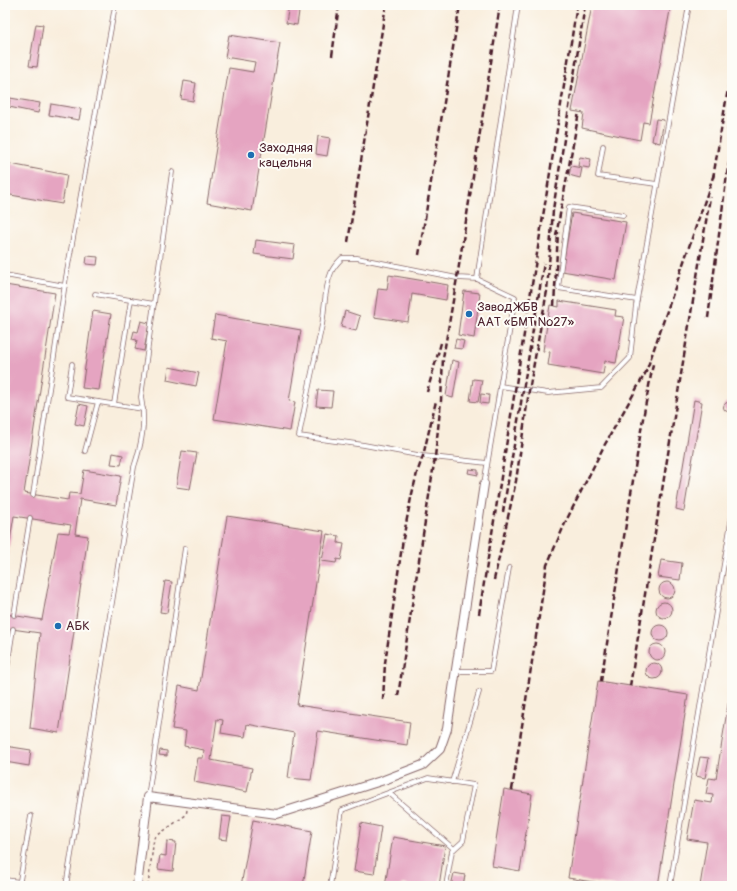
<svg xmlns="http://www.w3.org/2000/svg" width="737" height="891" font-family="Pangolin,sans-serif">
	<rect width="100%" height="100%" fill="#fdfcf7"/>
	<filter id="ink" filterUnits="userSpaceOnUse"><feTurbulence type="fractalNoise" baseFrequency=".025" numOctaves="2"/><feDisplacementMap in="SourceGraphic" scale="8" xChannelSelector="R" yChannelSelector="G"/><feConvolveMatrix kernelMatrix="1 2 1 2 8 2 1 2 1" color-interpolation-filters="sRGB"/></filter>
	<filter id="wash" filterUnits="userSpaceOnUse"><feTurbulence type="fractalNoise" baseFrequency=".012" numOctaves="4" result="noise"/><feDisplacementMap in="SourceGraphic" scale="16" xChannelSelector="R" yChannelSelector="G"/><feGaussianBlur stdDeviation="0.9" result="paint"/><feColorMatrix in="noise" values="0 0 0 0 0 0 0 0 0 0 0 0 0 0 0 0 0 1.4 0 .05"/><feComposite in="paint" operator="in"/></filter>
	<g filter="url(#wash)">
		<rect width="100%" height="100%" fill="#f9eedd"/>
		<g id="blocks">
			<g fill="#e5a4c1">
				<path d="M 289,5 L 300,5 L 297,25 L 286,23 Z"/>
				<path d="M 592,5 L 671,5 L 649,123 L 643,122 L 640,140 L 582,128 L 584,113 L 572,111 Z"/>
				<path d="M 36,24 L 43,25 L 37,67 L 29,66 Z"/>
				<path d="M 229,35 L 280,43 L 252,211 L 207,203 L 229,68 L 253,72 L 255,62 L 225,57 Z"/>
				<path d="M 184,81 L 196,83 L 193,101 L 181,99 Z"/>
				<path d="M 10,98 L 40,103 L 38,113 L 9,107 Z"/>
				<path d="M 51,104 L 81,109 L 79,120 L 49,115 Z"/>
				<path d="M 656,119 L 664,120 L 660,143 L 652,141 Z"/>
				<path d="M 318,136 L 330,138 L 327,156 L 316,154 Z"/>
				<path d="M 580,157 L 591,159 L 589,168 L 578,166 Z"/>
				<path d="M 5,163 L 67,175 L 62,204 L 5,194 Z"/>
				<path d="M 571,166 L 582,168 L 580,178 L 569,175 Z"/>
				<path d="M 572,213 L 626,222 L 616,280 L 562,271 Z"/>
				<path d="M 256,240 L 295,245 L 293,259 L 254,254 Z"/>
				<path d="M 87,256 L 98,257 L 97,265 L 86,264 Z"/>
				<path d="M 389,275 L 448,285 L 446,300 L 412,294 L 408,322 L 374,317 L 378,289 L 387,290 Z"/>
				<path d="M 5,285 L 55,293 L 24,493 L 68,500 L 69,493 L 80,494 L 84,470 L 121,476 L 116,505 L 80,499 L 75,534 L 88,536 L 59,733 L 30,728 L 40,633 L 5,628 L 5,614 L 42,620 L 58,532 L 69,533 L 71,525 L 14,516 L 5,570 Z"/>
				<path d="M 464,291 L 480,293 L 474,338 L 458,335 Z"/>
				<path d="M 559,301 L 616,310 L 615,316 L 624,317 L 616,363 L 605,361 L 603,374 L 548,365 L 550,352 L 543,351 L 550,305 L 559,307 Z"/>
				<path d="M 93,311 L 111,314 L 99,390 L 82,388 Z"/>
				<path d="M 345,311 L 360,316 L 356,331 L 341,327 Z"/>
				<path d="M 215,315 L 301,330 L 289,401 L 295,402 L 290,431 L 214,419 L 227,341 L 211,338 Z"/>
				<path d="M 141,321 L 149,323 L 144,351 L 135,349 L 137,340 L 132,339 L 134,331 L 138,332 Z"/>
				<path d="M 456,339 L 464,341 L 462,349 L 454,348 Z"/>
				<path d="M 452,360 L 459,362 L 453,398 L 446,396 Z"/>
				<path d="M 169,367 L 199,373 L 196,386 L 167,380 Z"/>
				<path d="M 473,379 L 482,380 L 478,402 L 470,401 Z"/>
				<path d="M 318,390 L 333,391 L 331,407 L 316,406 Z"/>
				<path d="M 481,394 L 489,395 L 488,404 L 480,403 Z"/>
				<path d="M 694,400 L 702,402 L 684,511 L 676,509 Z"/>
				<circle cx="728" cy="407" r="4.5"/>
				<path d="M 79,404 L 88,406 L 84,426 L 75,424 Z"/>
				<path d="M 182,451 L 197,453 L 190,489 L 176,487 Z"/>
				<path d="M 113,453 L 123,455 L 121,465 L 111,464 Z"/>
				<path d="M 469,469 L 478,470 L 478,475 L 468,473 Z"/>
				<path d="M 227,516 L 324,531 L 297,705 L 410,722 L 407,745 L 318,731 L 311,780 L 288,778 L 294,733 L 247,724 L 245,737 L 221,733 L 223,720 L 217,719 L 211,760 L 252,768 L 247,792 L 194,782 L 198,758 L 203,758 L 204,750 L 184,746 L 186,731 L 172,729 L 179,686 L 199,690 Z"/>
				<path d="M 327,534 L 339,536 L 338,543 L 344,544 L 341,560 L 337,559 L 336,563 L 322,561 Z"/>
				<path d="M 661,560 L 682,563 L 680,580 L 658,577 Z"/>
				<path d="M 165,581 L 172,582 L 167,613 L 160,612 Z"/>
				<circle cx="667" cy="590" r="8"/>
				<circle cx="664" cy="610" r="8"/>
				<path d="M 731,617 L 732,617 L 732,634 L 729,634 Z"/>
				<circle cx="660" cy="633" r="8"/>
				<circle cx="657" cy="652" r="8"/>
				<circle cx="654" cy="671" r="8"/>
				<path d="M 598,681 L 688,695 L 658,886 L 618,886 L 568,878 Z"/>
				<path d="M 731,686 L 732,886 L 700,886 L 707,842 L 687,839 L 694,800 L 712,803 L 713,795 L 706,794 L 709,778 L 716,779 Z"/>
				<path d="M 5,746 L 31,750 L 29,766 L 5,762 Z"/>
				<path d="M 160,750 L 167,751 L 167,756 L 159,755 Z"/>
				<path d="M 700,757 L 709,758 L 705,778 L 696,776 Z"/>
				<path d="M 504,789 L 532,794 L 520,871 L 492,866 Z"/>
				<path d="M 222,816 L 231,817 L 227,840 L 219,839 Z"/>
				<path d="M 253,820 L 312,831 L 303,886 L 241,886 Z"/>
				<path d="M 361,823 L 381,827 L 374,874 L 354,871 Z"/>
				<path d="M 393,837 L 445,846 L 439,886 L 413,886 L 402,884 L 402,886 L 385,886 Z"/>
				<path d="M 167,841 L 176,842 L 173,871 L 158,869 L 160,855 L 166,856 Z"/>
				<path d="M 454,873 L 465,875 L 463,886 L 451,886 Z"/>
			</g>
		</g>
	</g>
	<g filter="url(#ink)">
		<use href="#blocks" fill-opacity="0" stroke="#876769" stroke-width="1"/>
		<g fill="none" stroke-linecap="round" stroke-linejoin="round">
			<defs>
				<g id="service">
					<path d="M 603,146 L 598,176 L 657,184"/>
					<path d="M 623,215 L 569,207 L 558,288 L 637,300"/>
					<path d="M 5,275 L 65,286"/>
					<path d="M 477,279 L 518,5"/>
					<path d="M 95,294 L 154,304"/>
					<path d="M 72,364 L 67,397 L 143,409"/>
					<path d="M 500,386 L 548,393 L 601,388 L 630,358 L 636,305 L 689,5"/>
					<path d="M 114,404 L 131,300"/>
					<path d="M 85,451 L 98,402"/>
					<path d="M 484,484 L 515,297 L 477,279 L 457,278 L 357,258 L 342,258 C 337,263 333,267 331,273 C 324,289 325,308 322,325 C 314,362 306,399 299,436 L 364,445 L 423,456 L 487,463"/>
					<path d="M 33,495 L 66,277 L 115,6"/>
					<path d="M 14,615 L 30,518"/>
					<path d="M 455,671 L 491,671 L 509,568"/>
					<path d="M 5,681 L 13,629"/>
					<path d="M 452,782 L 479,692"/>
					<path d="M 389,793 L 454,849"/>
					<path d="M 148,797 L 185,548"/>
					<path d="M 5,880 L 20,882"/>
					<path d="M 19,886 L 31,816"/>
					<path d="M 66,886 L 134,467 C 142,443 146,422 141,397 L 172,172"/>
					<path d="M 330,886 L 342,810 L 428,778 L 474,785 L 463,841 L 452,851 L 446,886"/>
					<path d="M 670,886 L 732,516"/>
				</g>
				<path id="minor" d="M 137,886 L 148,797 L 277,814 L 384,780 L 423,765 L 440,749 L 447,729 L 484,484"/>
			</defs>
			<use href="#service" stroke="#876769" stroke-width="5.5"/>
			<use href="#minor" stroke="#876769" stroke-width="10"/>
			<path stroke="#876769" stroke-width="1.5" stroke-dasharray="3 3" stroke-linecap="butt" d="M 148,886 L 154,838 L 186,815 L 187,810"/>
			<use href="#service" stroke="#fff" stroke-width="4"/>
			<use href="#minor" stroke="#fff" stroke-width="8"/>
			<g stroke="#4a1f2b" stroke-width="2.5" stroke-dasharray="6 3" stroke-linecap="butt">
				<path d="M 332,56 L 339,5"/>
				<path d="M 728,130 L 732,107"/>
				<path d="M 713,178 L 732,65"/>
				<path d="M 556,236 L 579,112"/>
				<path d="M 348,242 L 386,5"/>
				<path d="M 419,255 L 460,5"/>
				<path d="M 554,306 L 558,232"/>
				<path d="M 708,318 L 727,174 L 732,147"/>
				<path d="M 427,392 L 441,343"/>
				<path d="M 503,512 L 544,263"/>
				<path d="M 494,580 L 516,481 L 529,391 L 547,291 L 553,210 L 585,5"/>
				<path d="M 479,614 L 577,5"/>
				<path d="M 601,681 L 642,424 L 653,364"/>
				<path d="M 630,686 L 710,197"/>
				<path d="M 398,696 L 435,457 L 441,401 L 443,358 L 457,278 L 500,5"/>
				<path d="M 383,700 L 385,663 L 403,539 L 411,498 L 417,473 L 423,456 L 436,401"/>
				<path d="M 512,790 L 547,565 L 566,521 L 604,446 L 646,372 L 714,174"/>
			</g>
		</g>
	</g>
	<g fill="#1f6fb2" stroke="#fdfcf7" stroke-width="1.5">
		<circle cx="251" cy="155" r="4"/>
		<circle cx="469" cy="314" r="4"/>
		<circle cx="58" cy="626" r="4"/>
	</g>
	<g text-anchor="middle" dominant-baseline="central" stroke-width="4" stroke-linejoin="round" paint-order="stroke">
		<g font-size="13" fill="#4a1f2b" stroke="#fdfcf7" text-anchor="start">
			<text x="259" y="148">Заходняя<tspan x="259" dy="15">кацельня</tspan></text>
			<text x="477" y="307">Завод ЖБВ<tspan x="477" dy="15">ААТ «БМТ №27»</tspan></text>
			<text x="66" y="626">АБК</text>
		</g>
	</g>
	<rect width="737" height="891" fill="none" stroke="#fdfcf7" stroke-width="20"/>
</svg>
